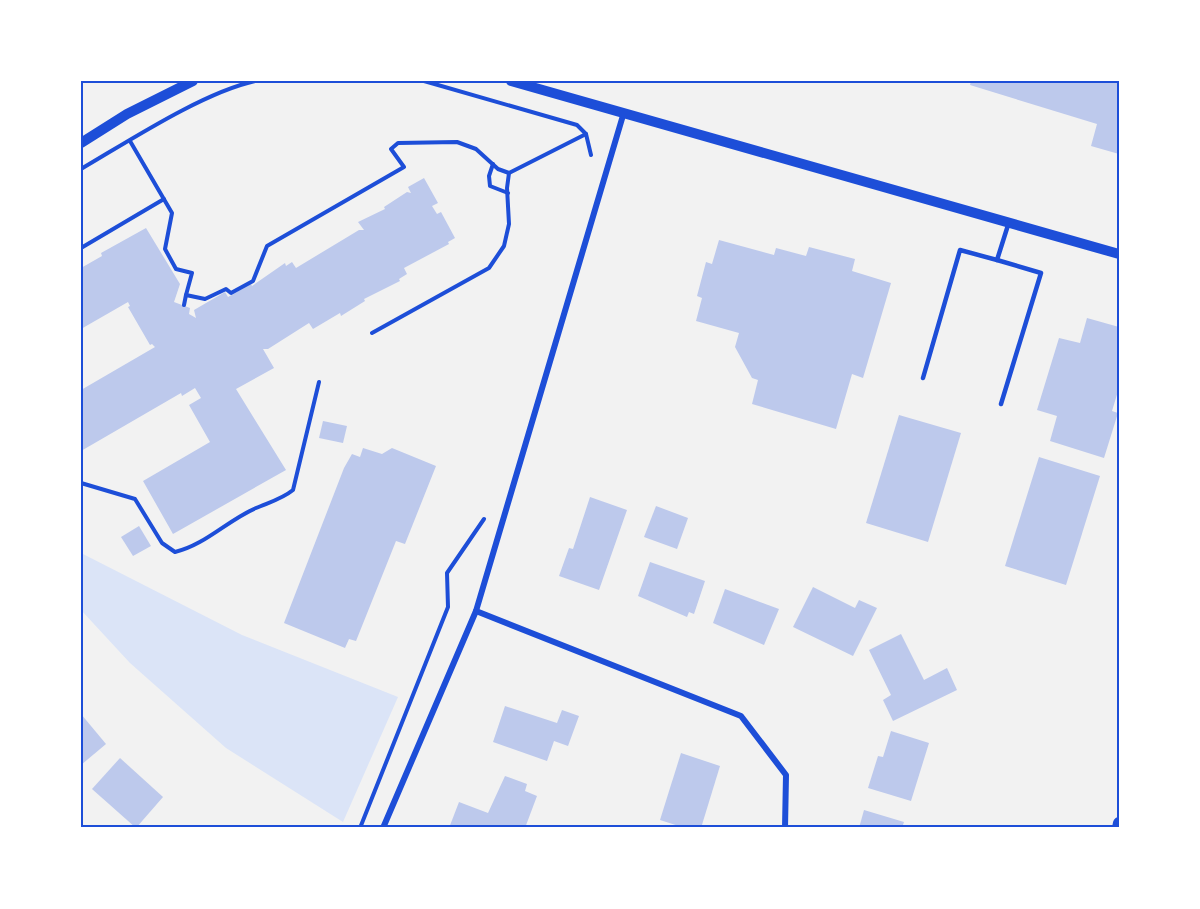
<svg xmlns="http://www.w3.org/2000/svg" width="1200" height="909" font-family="Inter,sans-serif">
	<rect width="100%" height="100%" fill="#f2f2f2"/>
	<path fill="#dbe4f7" d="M 81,553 L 242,635 L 398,697 L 343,822 L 226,748 L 130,663 L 81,610 Z"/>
	<g fill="#bdc9ec">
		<path d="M 971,81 L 1119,81 L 1119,154 L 1091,146 L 1097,124 L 970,85 Z"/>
		<path d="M 424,178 L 438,203 L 432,206 L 437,214 L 441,212 L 455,238 L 448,242 L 449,244 L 404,268 L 407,274 L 399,279 L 400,281 L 364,299 L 365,301 L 341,316 L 340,313 L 313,329 L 309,323 L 268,349 L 263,349 L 274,368 L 236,389 L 286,470 L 173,534 L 143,481 L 210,442 L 189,405 L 201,398 L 195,388 L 182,396 L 181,393 L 81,451 L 81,390 L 155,347 L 152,344 L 150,345 L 128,307 L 130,306 L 128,302 L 81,329 L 81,268 L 102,256 L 101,253 L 146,228 L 180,284 L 174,302 L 190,308 L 189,314 L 196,318 L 194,310 L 225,292 L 228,297 L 251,284 L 252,286 L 285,263 L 286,266 L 292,262 L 296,268 L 359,230 L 364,230 L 358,222 L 385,209 L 384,207 L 407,192 L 411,193 L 408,187 Z"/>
		<path d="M 719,240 L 774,255 L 776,248 L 806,256 L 809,247 L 855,259 L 852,271 L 891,283 L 863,378 L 852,374 L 836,429 L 752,404 L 758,380 L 752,378 L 735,347 L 739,333 L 696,321 L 702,298 L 697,296 L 706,262 L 712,264 Z"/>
		<path d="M 1087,318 L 1119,327 L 1119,388 L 1112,411 L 1118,413 L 1104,458 L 1050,441 L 1057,416 L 1037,410 L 1059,338 L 1080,343 Z"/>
		<path d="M 899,415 L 961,433 L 928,542 L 866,523 Z"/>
		<path d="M 323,421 L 347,426 L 343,443 L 319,438 Z"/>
		<path d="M 363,448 L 382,454 L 392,448 L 436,466 L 405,544 L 396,541 L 356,641 L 349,639 L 345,648 L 284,623 L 344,468 L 352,454 L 360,457 Z"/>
		<path d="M 1039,457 L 1100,476 L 1066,585 L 1005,566 Z"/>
		<path d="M 590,497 L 627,510 L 599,590 L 559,576 L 569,548 L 573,549 Z"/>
		<path d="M 656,506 L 688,518 L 677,549 L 644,537 Z"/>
		<path d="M 139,526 L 151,546 L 133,556 L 121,537 Z"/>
		<path d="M 650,562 L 705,581 L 694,614 L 689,612 L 687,617 L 638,596 Z"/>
		<path d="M 813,587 L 855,608 L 859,600 L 877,608 L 853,656 L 793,627 Z"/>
		<path d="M 725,589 L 779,609 L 764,645 L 713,623 Z"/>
		<path d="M 901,634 L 924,680 L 947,668 L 957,690 L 893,721 L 883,700 L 891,695 L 869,650 Z"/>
		<path d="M 505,706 L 557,723 L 562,710 L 579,716 L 568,746 L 554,741 L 547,761 L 493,742 Z"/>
		<path d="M 81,714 L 106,744 L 81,765 Z"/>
		<path d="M 891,731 L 929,743 L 911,801 L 868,788 L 878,756 L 883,757 Z"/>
		<path d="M 681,753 L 720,766 L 701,828 L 685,828 L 660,820 Z"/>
		<path d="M 120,758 L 163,797 L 136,828 L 92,789 Z"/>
		<path d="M 505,776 L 527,784 L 525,791 L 537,796 L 525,828 L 449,828 L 459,802 L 488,813 Z"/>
		<path d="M 864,810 L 904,822 L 902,828 L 859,828 Z"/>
	</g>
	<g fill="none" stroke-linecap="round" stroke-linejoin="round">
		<g stroke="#1d4ed8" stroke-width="4">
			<path d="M 424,81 L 577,125 L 586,134 L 591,155"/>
			<path d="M 130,141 L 172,213 L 165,249 L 176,269 L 192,273 L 186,295"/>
			<path d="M 493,164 L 489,176 L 490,186 L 508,193"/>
			<path d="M 81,169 C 129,141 202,93 255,81"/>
			<path d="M 81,248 L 164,199"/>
			<path d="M 184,305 L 186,295 L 205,299 L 226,289 L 231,293 L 253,281 L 267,246 L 404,167 L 391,149 L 398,143 L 457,142 L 476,149 L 498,169 L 509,173"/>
			<path d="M 372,333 L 489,268 L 504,246 L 509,224 L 507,188 L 509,173 L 586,134"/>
			<path d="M 81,483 L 135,499 L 162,543 L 175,552 C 205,545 228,520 256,508 C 270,502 282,499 293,490 L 319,382"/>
			<path d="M 360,828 L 448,607 L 447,573 L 484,519"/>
		</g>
		<g stroke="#1d4ed8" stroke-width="4.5">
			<path d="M 997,260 L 1041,273 L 1001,404"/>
			<path d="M 923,378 L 960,250 L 997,260 L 1009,222"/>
		</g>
		<g stroke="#1d4ed8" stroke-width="6">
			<path d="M 476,611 L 741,716 L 786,775 L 785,828"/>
			<path d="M 383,828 L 476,611 L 624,112"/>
		</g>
		<g stroke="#1d4ed8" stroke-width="10">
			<path d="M 511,81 L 1119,254"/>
			<path d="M 81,143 L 127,114 L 193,81"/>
		</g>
		<path stroke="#1d4ed8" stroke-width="12" d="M 1118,828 L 1119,823"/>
	</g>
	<rect width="1200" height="909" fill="none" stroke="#ffffff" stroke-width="165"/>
	<rect x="82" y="82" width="1036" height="744" fill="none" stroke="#1d4ed8" stroke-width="2"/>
</svg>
